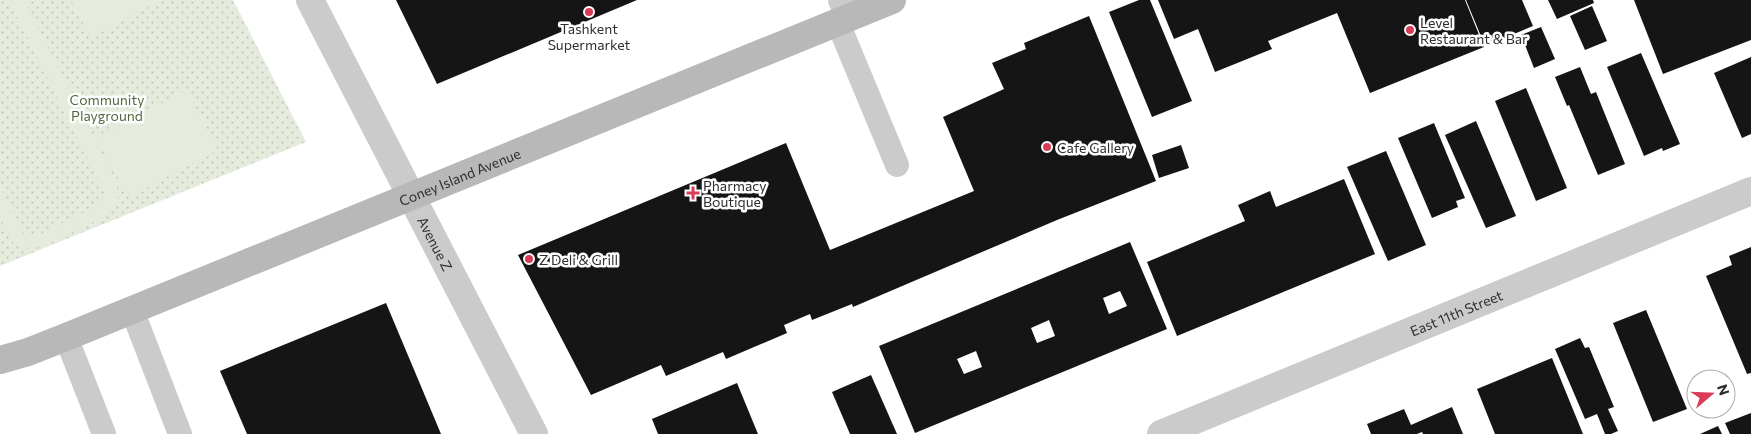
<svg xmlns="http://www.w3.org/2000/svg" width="1751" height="434" font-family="Commissioner,sans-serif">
	<defs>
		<pattern id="park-dots" width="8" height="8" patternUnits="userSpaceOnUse" patternTransform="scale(1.25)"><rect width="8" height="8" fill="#e5ebdd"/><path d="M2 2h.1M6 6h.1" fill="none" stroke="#c5cabe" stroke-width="1.8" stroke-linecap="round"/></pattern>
	</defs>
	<rect width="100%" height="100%" fill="#fff"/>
	<path fill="url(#park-dots)" d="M 0,0 L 233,0 L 306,142 L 0,266 Z"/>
	<g fill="#e5ebdd">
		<path d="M 0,0 L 24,0 L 117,184 L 118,201 L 108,215 L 42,247 L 27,248 L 20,247 L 13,243 L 0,217 L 0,186 L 23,233 L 26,236 L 33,238 L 100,204 L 104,199 L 105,194 L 14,10 L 6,1 Z"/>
		<path d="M 71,0 L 162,0 L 91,37 Z"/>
		<path d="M 187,90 L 218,150 L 128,197 L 96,137 Z"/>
	</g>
	<g fill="#151515" fill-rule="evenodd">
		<path d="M 396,0 L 637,0 L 437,84 Z"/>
		<path d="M 1139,0 L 1150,0 L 1192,101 L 1152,117 L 1109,12 Z"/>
		<path d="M 1158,0 L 1465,0 L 1484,47 L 1370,93 L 1337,13 L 1268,41 L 1272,49 L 1215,72 L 1198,29 L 1174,39 Z"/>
		<path d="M 1466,0 L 1522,0 L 1533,26 L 1485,46 Z"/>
		<path d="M 1548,0 L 1593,0 L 1594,3 L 1557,19 Z"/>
		<path d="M 1634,0 L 1751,0 L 1751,40 L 1663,74 Z"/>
		<path d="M 1592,6 L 1607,41 L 1585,50 L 1570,16 Z"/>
		<path d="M 1089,16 L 1156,181 L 1057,220 L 853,307 L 852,304 L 812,320 L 810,314 L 784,325 L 787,333 L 726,359 L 723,352 L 666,376 L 661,365 L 591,395 L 518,255 L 786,143 L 830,250 L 974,191 L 943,117 L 1004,89 L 992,63 L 1026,49 L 1024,43 Z"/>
		<path d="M 1541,27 L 1555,59 L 1534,68 L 1521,35 Z"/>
		<path d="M 1641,53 L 1680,144 L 1663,151 L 1662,148 L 1644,156 L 1607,67 Z"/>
		<path d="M 1751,57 L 1751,134 L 1742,138 L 1714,73 Z"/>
		<path d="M 1580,67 L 1591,94 L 1596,92 L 1625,164 L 1598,175 L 1569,105 L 1567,106 L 1555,77 Z"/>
		<path d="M 1526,88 L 1567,188 L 1536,201 L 1495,101 Z"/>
		<path d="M 1476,121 L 1516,216 L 1486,228 L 1445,135 Z"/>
		<path d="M 1434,123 L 1465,198 L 1456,201 L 1458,207 L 1432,218 L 1398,138 Z"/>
		<path d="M 1181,145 L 1189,168 L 1159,178 L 1152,155 Z"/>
		<path d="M 1386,151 L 1426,245 L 1388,261 L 1347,167 Z"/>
		<path d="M 1344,179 L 1375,254 L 1177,336 L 1147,262 L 1245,221 L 1238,205 L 1270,191 L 1276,207 Z"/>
		<path d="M 1130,242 L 1167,329 L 915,433 L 879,346 ZM 1120,291 L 1127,306 L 1109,314 L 1103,298 ZM 1049,320 L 1055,336 L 1037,343 L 1031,328 ZM 976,351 L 982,367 L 964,374 L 957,359 Z"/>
		<path d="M 1751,247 L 1751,373 L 1747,374 L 1706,276 L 1732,265 L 1729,256 Z"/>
		<path d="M 386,303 L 441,434 L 247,434 L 220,371 Z"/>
		<path d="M 1646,310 L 1687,409 L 1653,422 L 1613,323 Z"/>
		<path d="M 1580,338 L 1585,348 L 1589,347 L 1614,407 L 1608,409 L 1618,431 L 1611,434 L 1605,434 L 1597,414 L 1585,419 L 1555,349 Z"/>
		<path d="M 1552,358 L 1583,434 L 1495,434 L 1477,389 Z"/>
		<path d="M 871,375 L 897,434 L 850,434 L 832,392 Z"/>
		<path d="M 737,383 L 758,434 L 658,434 L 652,419 Z"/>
		<path d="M 1452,407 L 1463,434 L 1423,434 L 1422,432 L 1417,434 L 1371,434 L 1367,424 L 1404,409 L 1411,425 Z"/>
		<path d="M 1751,413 L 1751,434 L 1730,434 L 1725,423 Z"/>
		<path d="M 1718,426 L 1722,434 L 1700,434 Z"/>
	</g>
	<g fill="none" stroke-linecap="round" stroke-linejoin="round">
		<g stroke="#cbcbcb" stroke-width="24">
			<path d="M 838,23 L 897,165"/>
			<path d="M 132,310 L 180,434"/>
			<path d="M 66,337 L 104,434"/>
		</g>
		<g stroke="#cbcbcb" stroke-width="28">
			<path d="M 842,0 L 850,17"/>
			<path id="s1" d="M 1161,434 L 1751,191"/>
		</g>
		<path stroke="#cbcbcb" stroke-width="28" id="s2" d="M 310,0 L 534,434"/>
		<path stroke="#b8b8b8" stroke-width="28" id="s3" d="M 0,360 L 28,352 L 66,337 L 892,0"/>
	</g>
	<g fill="#da3b56" stroke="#fff" stroke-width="2">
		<circle cx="589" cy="12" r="5"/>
		<circle cx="1410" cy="30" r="5"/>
		<circle cx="1047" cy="147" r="5"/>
		<path d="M690.5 185.5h5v5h5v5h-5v5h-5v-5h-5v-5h5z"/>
		<circle cx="529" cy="259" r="5"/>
	</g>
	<g text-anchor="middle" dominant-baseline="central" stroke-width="5" stroke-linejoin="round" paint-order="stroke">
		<g font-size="14" fill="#2e2e2e" stroke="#fff" text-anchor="start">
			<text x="1420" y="22">Level<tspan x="1420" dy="16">Restaurant &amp; Bar</tspan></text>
			<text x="589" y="28" text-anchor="middle">Tashkent<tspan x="589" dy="16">Supermarket</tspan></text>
			<text x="1057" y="147">Cafe Gallery</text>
			<text x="703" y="185">Pharmacy<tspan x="703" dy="16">Boutique</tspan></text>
			<text x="539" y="259">Z Deli &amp; Grill</text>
		</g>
		<g font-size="14" fill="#55673e" stroke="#fff">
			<text x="107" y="99">Community<tspan x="107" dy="16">Playground</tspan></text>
		</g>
		<g font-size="14" fill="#2e2e2e" stroke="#fff">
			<text stroke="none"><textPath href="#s3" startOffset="495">Coney Island Avenue</textPath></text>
			<text stroke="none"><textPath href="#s2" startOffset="274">Avenue Z</textPath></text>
			<text stroke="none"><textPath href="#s1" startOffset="319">East 11th Street</textPath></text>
		</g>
	</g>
	<g transform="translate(1711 394) rotate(71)"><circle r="24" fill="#ffffff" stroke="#ababab"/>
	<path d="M0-4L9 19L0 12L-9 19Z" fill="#da3b56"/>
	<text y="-8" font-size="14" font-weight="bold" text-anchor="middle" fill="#2e2e2e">N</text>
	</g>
</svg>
